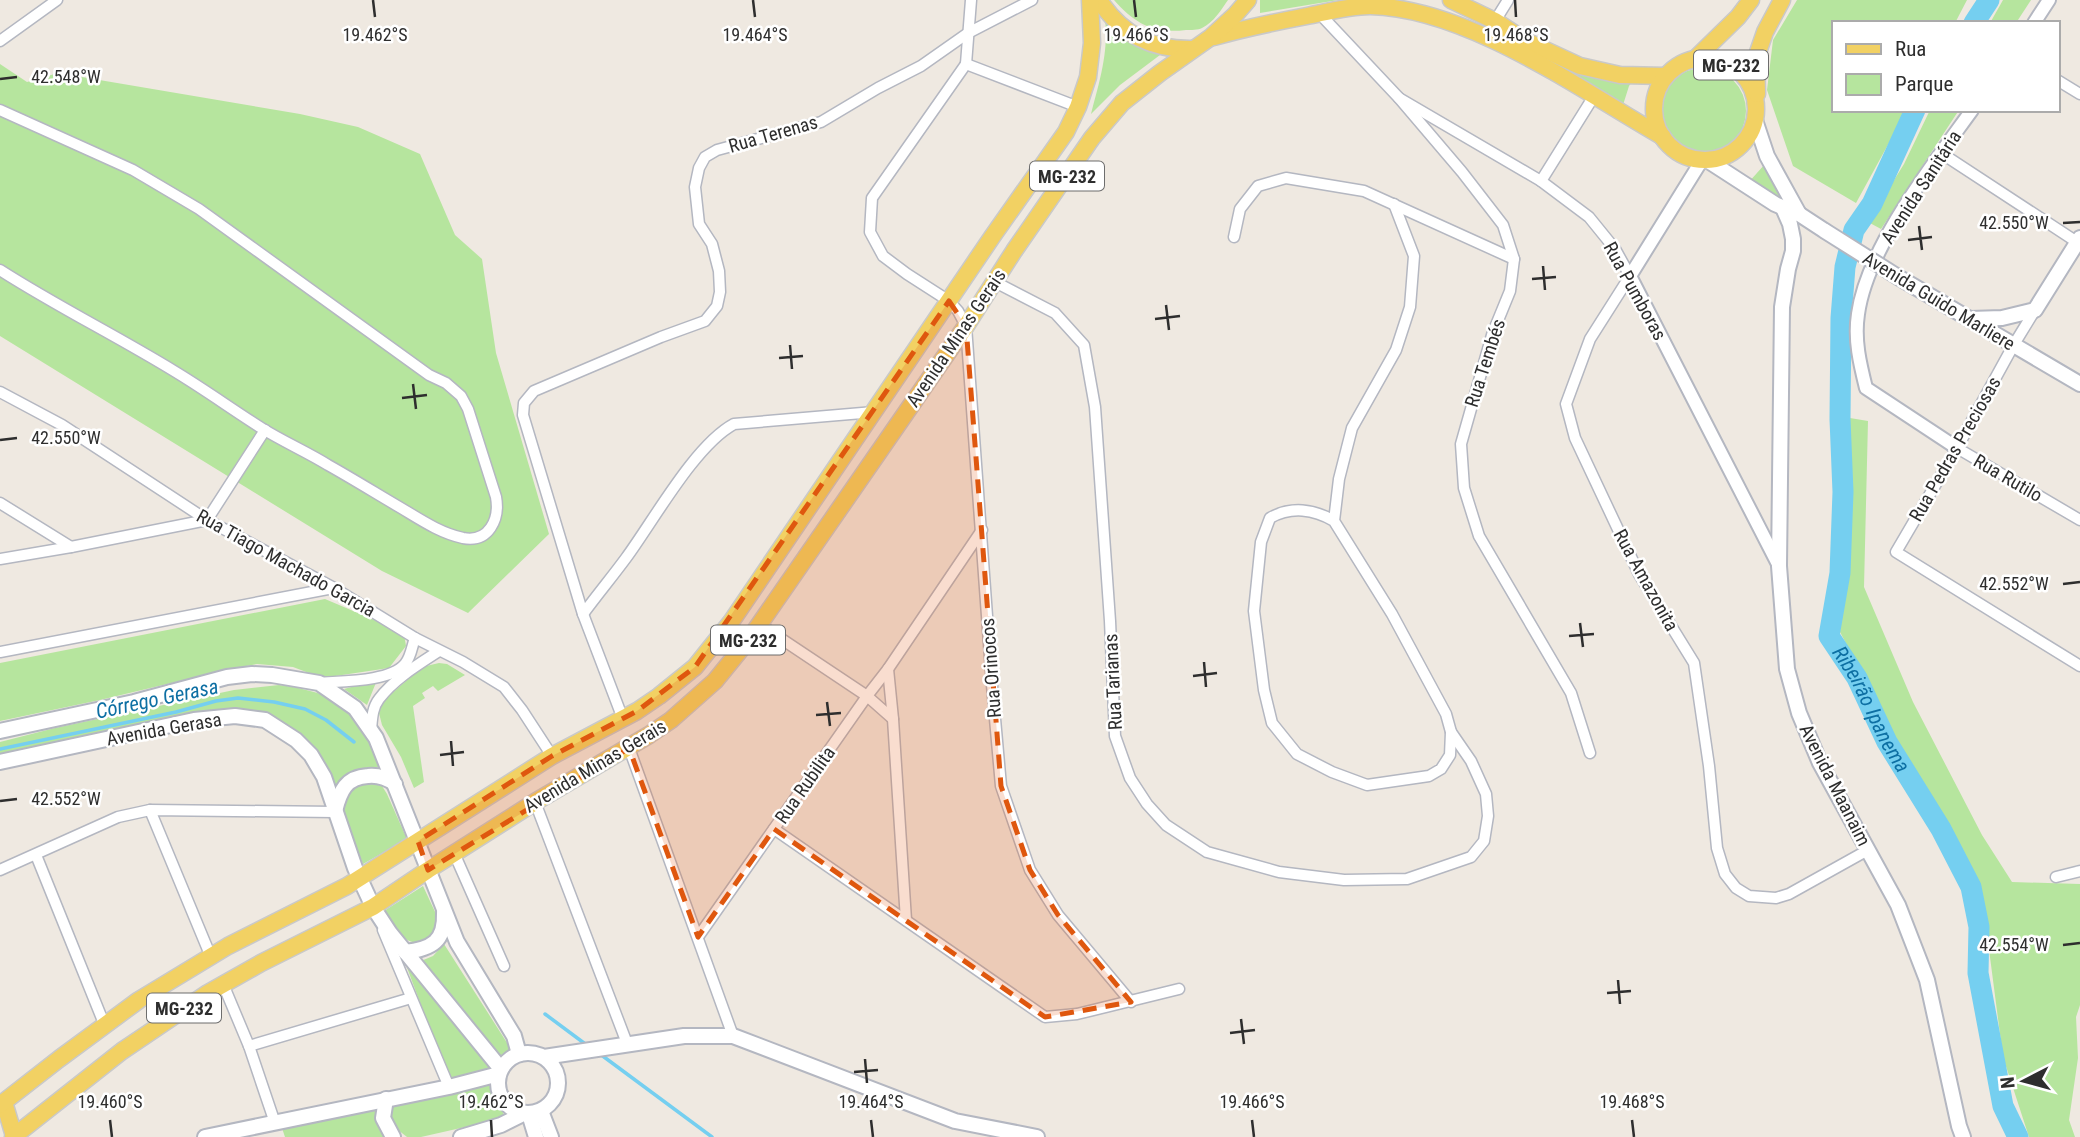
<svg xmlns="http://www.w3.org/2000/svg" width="2080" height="1137" font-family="'Roboto Condensed',sans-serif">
	<rect width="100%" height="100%" fill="#efe9e1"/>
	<g fill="#b6e59e">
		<path d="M 1114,0 L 1228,0 C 1221,10 1214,22 1202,28 C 1198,30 1191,30 1186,30 C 1154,34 1135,24 1114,0 Z"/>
		<path d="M 1260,0 L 1338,0 L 1260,13 Z"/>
		<path d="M 1797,0 L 1967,0 L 1955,23 L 1833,23 L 1833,110 L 1907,110 L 1856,203 L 1793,166 L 1767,90 L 1773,40 Z"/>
		<path d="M 2003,0 L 2031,0 L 2016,23 L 1990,23 Z"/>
		<path d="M 1105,19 L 1139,45 L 1160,55 L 1120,85 L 1091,114 C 1099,83 1109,52 1105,19 Z"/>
		<path d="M 0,64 L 27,82 L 58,73 L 300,114 L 358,127 L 420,154 L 455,235 L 482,259 L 496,353 L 549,534 L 468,613 L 382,571 L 0,336 Z"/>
		<circle cx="1703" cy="111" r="43"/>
		<path d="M 1567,71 L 1611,81 L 1634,79 L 1629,86 L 1623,105 Z"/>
		<path d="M 1930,110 L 1959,110 L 1881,229 L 1868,222 L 1904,164 Z"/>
		<path d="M 1765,164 L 1776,190 L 1790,208 L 1748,183 Z"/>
		<path d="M 1850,418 L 1868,421 L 1864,587 L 1913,702 L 1982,835 L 2012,882 L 2080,884 L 2080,1005 L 2076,1017 L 2078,1058 L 2069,1120 L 2075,1137 L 2029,1137 L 2003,1057 L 1981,888 L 1909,763 L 1840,632 Z"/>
		<path d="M 325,599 L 398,630 L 404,634 L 406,646 L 389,668 L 322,678 L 293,667 L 257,664 L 230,669 L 100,700 L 0,721 L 0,663 Z"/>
		<path d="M 439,663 L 447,664 L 465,675 L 438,691 L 433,686 L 422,693 L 425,698 L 413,706 L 424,782 L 414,788 L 401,757 L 382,725 L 379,713 L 383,701 L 422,667 Z"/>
		<path d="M 377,680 L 367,705 L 344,689 Z"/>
		<path d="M 279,685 C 311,689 345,698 365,726 C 373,737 377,754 382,767 C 361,767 348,771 336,788 C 331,777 326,765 319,755 C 307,736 280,719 259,712 C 227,703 189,715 158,721 C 105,731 52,742 0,756 L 0,742 L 55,728 L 234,690 Z"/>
		<path d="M 369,783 L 382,786 L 387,794 L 407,839 L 363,864 L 342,810 L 343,801 L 354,785 Z"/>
		<path d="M 423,886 L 436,914 L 437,928 C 433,936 429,940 420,942 C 403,946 393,923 384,911 Z"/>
		<path d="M 444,944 L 518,1060 L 505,1064 L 421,961 L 433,956 Z"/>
		<path d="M 403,957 L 492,1070 L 449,1080 Z"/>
		<path d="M 492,1082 L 505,1118 L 421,1137 L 407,1137 L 393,1126 L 390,1108 L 395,1105 Z"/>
		<path d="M 376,1107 C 377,1119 378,1128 387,1137 L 285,1137 L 282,1128 Z"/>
	</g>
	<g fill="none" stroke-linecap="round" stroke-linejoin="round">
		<g stroke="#75cff0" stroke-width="3.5">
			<path d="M 0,749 L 176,712 L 216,701 L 238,698 L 274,702 L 305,709 L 326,720 L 354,742"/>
			<path d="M 545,1014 L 588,1046"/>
			<path d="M 600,1054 L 712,1137"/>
		</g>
		<g stroke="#75cff0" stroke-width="21">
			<path d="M 1974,23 L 1989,0"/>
			<path id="s1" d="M 1915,110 L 1872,204 L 1854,230 L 1845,267 L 1841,318 L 1840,419 L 1843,492 L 1840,573 L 1829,636 L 1857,678 L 1887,742 L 1941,829 L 1971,887 L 1979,927 L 1978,973 L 2003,1106 L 2018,1137"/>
		</g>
		<defs>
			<g id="minor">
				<path d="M 1319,13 L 1399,98 L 1462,172 L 1503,225 L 1514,259 L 1510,291 L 1492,335 L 1461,444 L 1464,488 L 1479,536 L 1571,693 L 1590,753"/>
				<path d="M 1495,21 L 1508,0"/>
				<path d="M 0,41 L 57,0"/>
				<path d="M 966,64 L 872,198 L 870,232 L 883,256 L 907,274 L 949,301 L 958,311 L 966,326 L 992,685 L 1001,786 L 1030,870 L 1058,915 L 1131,1002"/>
				<path d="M 966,64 L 1078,107"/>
				<path d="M 966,64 L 971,0"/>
				<path d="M 2057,80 L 2080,94"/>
				<path d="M 1399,98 L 1541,181 L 1589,217 L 1615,249 L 1630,276 L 1590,339 L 1566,404 L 1575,438 L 1639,574 L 1694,663 L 1709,766 L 1717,848 L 1725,874 L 1736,888 L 1749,896 L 1776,898 L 1789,894 L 1868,850"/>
				<path d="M 0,110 L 133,170 L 199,209 L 429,375 L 446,383 L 461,396 L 468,409 L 496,497 C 500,519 489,543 463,538 C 440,533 421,520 401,508 C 377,494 353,479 328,465 C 307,452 284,442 263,429 C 233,410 204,389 174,371 C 117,336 56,306 0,270"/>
				<path d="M 1941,153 L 2080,244"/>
				<path d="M 1541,181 L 1594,96"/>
				<path d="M 1234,237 L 1240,209 L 1258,186 L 1286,178 L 1364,191 L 1514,259"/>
				<path d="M 995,282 L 1055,313 L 1084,345 L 1095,407 L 1110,621 L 1115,736 L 1130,778 L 1147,804 L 1166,825 L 1207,852 L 1279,872 L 1344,880 L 1407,879 L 1471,857 L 1484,841 L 1488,816 L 1486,794 L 1471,761 L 1451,732"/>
				<path d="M 2035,310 L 2013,346 L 1957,448 L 1896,552 L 2080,666"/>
				<path d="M 0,392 L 62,425 L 207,520 L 334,588 L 415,638 L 463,662 L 504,687 L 522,710 L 552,756"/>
				<path d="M 1957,448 L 2080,520"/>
				<path d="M 0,503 L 71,547"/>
				<path d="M 1334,521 C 1314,509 1291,506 1270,518 L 1261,542 L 1254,611 L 1264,690 L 1272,723 L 1297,754 L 1332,772 L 1367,785 L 1429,776 L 1441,769 L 1450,755 L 1451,732 L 1446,714 L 1392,614 L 1334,521 L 1339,479 L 1352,428 L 1396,350 L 1410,307 L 1414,256 L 1394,204"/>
				<path d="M 0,559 L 71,547 L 207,520 L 265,430"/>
				<path d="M 583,614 C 597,595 612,577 626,558 C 654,520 695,445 734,424 L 874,412"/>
				<path d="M 759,624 L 867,696 L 893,719"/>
				<path d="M 0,652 L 333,588"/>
				<path d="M 888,669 L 893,719 L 906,920"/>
				<path d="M 319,683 C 342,681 390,682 405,664 C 411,657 412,646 415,638"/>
				<path d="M 623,719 L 583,614 L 523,415 L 524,403 L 534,391 L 661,337 L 705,321 L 717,306 L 720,292 L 719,271 L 712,244 L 699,224 L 695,187 L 699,168 L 705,157 L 717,150 L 821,122 L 878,88 L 921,66 L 968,33 L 1032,0"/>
				<path d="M 371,730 C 372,720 372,708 379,699 C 394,679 419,664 439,651"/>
				<path d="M 629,748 L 733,1036"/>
				<path d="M 535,802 L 628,1046"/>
				<path d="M 150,810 L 211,957"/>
				<path d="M 774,829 L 1045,1017 L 1077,1014 L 1179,989"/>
				<path d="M 454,853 L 504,966"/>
				<path d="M 36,855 L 105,1026"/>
				<path d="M 0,870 L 118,817 L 150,810 L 335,812"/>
				<path d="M 2056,877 L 2080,871"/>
				<path d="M 383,930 L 449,1087"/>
				<path d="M 698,937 L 867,696 L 888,669 L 982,530"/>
				<path d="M 223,984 L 249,1046 L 275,1123"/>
				<path d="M 249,1046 L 411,998"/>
			</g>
			<g id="tertiary">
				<path d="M 2034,23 L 2049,0"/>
				<path d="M 1702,160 L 1630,276 L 1779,566"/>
				<path d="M 1957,448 L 1866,388 C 1860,364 1854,340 1858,314 C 1867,248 1933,164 1972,110"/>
			</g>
			<g id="secondary">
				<path d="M 1755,120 L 1767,156 L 1799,214"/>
				<path d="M 1707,160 L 1775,204 L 1799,214 L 1825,231"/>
				<path d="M 1783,208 L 1790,224 L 1793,239 L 1793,251 L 1788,269 L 1782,307 L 1779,566 L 1787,669 L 1799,713 L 1820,763 L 1898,905 L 1927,980 L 1959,1126 L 1963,1137"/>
				<path d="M 1898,277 L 2080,384"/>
				<path d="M 1970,319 L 2002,318 L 2035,310 L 2080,238"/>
				<path d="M 0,731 L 134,702 L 227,677 L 252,674 L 272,675 L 319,683 L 355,708 L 376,738 L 457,942 L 514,1036 L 519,1054"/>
				<path d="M 0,762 L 194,720 L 235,716 L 265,720 L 296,740 L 311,755 L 324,777 L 355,868 L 373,907 L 390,933 L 501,1069"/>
				<path d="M 335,811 C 340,791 346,777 368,776 C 378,775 387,778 395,784"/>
				<path d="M 405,952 C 432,949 445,941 444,913"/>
				<circle cx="528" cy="1083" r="30"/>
				<path d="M 544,1057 L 684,1036 L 733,1036 L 955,1121 L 1037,1137"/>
				<path d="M 386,1099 L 383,1118 L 393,1137"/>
				<path d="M 541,1111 L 551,1137"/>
				<path d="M 529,1114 L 536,1137"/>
				<path d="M 205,1137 L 449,1087 L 499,1074"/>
				<path d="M 461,1137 L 501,1125 L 523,1114"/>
			</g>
			<g id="primary">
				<path d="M 1099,0 C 1122,35 1152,50 1193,49"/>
				<path d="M 1451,0 L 1495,21 L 1526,41 L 1580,66 L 1620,75 L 1666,76"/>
				<path d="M 1214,37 C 1245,28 1275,22 1307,16 C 1327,12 1349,6 1370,6 C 1468,8 1579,89 1663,137"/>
				<path d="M 1696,58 L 1738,17 L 1751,0"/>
				<circle cx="1705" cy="109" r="51"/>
				<path d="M 1757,94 L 1756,58 L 1765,32 L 1782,0"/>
				<path d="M 4,1102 L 14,1136"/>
				<path d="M 0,1105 L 59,1059 L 139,1000 L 228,946 L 347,886 L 552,756 L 637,711 L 659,696 L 695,667 L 731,622 L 992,237 L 1066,132 L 1078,107 L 1088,77 L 1092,43 L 1090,0"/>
				<path d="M 13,1137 L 122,1051 L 208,993 L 261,963 L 373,907 L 428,870 L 535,802 L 649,735 L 671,720 L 715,681 L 750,638 L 966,326 L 1014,251 L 1092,138 L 1122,103 L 1160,73 L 1211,37 L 1235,15 L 1248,0"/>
			</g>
		</defs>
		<use href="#minor" stroke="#b4b7c1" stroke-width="13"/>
		<use href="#tertiary" stroke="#b4b7c1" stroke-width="16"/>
		<use href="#secondary" stroke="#b4b7c1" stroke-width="18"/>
		<use href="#primary" stroke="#c9c9c9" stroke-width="19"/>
		<use href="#minor" stroke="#fff" stroke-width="10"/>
		<use href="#tertiary" stroke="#fff" stroke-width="12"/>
		<use href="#secondary" stroke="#fff" stroke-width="14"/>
		<use href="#primary" stroke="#f2d163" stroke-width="16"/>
		<defs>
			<path id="secondary-bridge" d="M 1825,231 L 1898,277"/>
		</defs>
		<use href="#secondary-bridge" stroke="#b4b7c1" stroke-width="18" stroke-linecap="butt"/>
		<use href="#secondary-bridge" stroke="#fff" stroke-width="14"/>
	</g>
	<path fill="#df570e" fill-opacity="0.2" stroke="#df570e" stroke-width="5" stroke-dasharray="14 9" stroke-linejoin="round" d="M 949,301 L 966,326 L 1001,786 L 1030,870 L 1058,915 L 1131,1002 L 1045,1017 L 774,829 L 698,937 L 629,748 L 428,870 L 418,841 L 552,756 L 637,711 L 695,667 Z"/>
	<path fill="none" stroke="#2e2e2e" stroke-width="2.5" d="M 373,0 L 375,17M 753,0 L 755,17M 1134,0 L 1136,17M 1515,0 L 1516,17M 0,79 L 17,77M 2063,223 L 2080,222M 1919,226 L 1922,250M 1908,240 L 1932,237M 1543,266 L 1545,290M 1532,279 L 1556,277M 1166,305 L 1169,330M 1155,319 L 1180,316M 790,345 L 792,369M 779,358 L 803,356M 413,384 L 416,409M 402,398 L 427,395M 0,440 L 17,438M 2063,584 L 2080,582M 1580,623 L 1583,647M 1569,636 L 1594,634M 1204,662 L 1206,687M 1193,676 L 1217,673M 827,702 L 830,726M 816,715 L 841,713M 451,741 L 453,766M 440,755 L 464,752M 0,801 L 17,799M 2063,945 L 2080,943M 1618,980 L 1620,1004M 1607,993 L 1631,991M 1241,1019 L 1244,1044M 1230,1033 L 1255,1030M 865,1059 L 867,1083M 854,1072 L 878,1070M 110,1120 L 112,1137M 491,1120 L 492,1137M 871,1120 L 873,1137M 1252,1120 L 1254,1137M 1632,1120 L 1634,1137"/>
	<g text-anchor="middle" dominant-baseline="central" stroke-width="5" stroke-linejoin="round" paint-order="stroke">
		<g fill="#fff" stroke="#6d6d6d" stroke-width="2">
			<rect x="1694" y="50.5" width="74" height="29" rx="5"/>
			<rect x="1030" y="161.5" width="74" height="29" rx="5"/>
			<rect x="711" y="625.5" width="74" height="29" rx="5"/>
			<rect x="147" y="993.5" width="74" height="29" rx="5"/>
		</g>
		<g font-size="18" font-weight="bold" fill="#2e2e2e">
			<text x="1731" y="65">MG-232</text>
			<text x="1067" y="176">MG-232</text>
			<text x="748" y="640">MG-232</text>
			<text x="184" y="1008">MG-232</text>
		</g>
		<g font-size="19" fill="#2e2e2e" stroke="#fff">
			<text transform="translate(773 134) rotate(-16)">Rua Terenas</text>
			<text transform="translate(1921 187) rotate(-57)">Avenida Sanitária</text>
			<text transform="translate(1635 291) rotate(61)">Rua Pumboras</text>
			<text transform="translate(1939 301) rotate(31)">Avenida Guido Marliere</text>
			<text transform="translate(956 338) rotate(-56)">Avenida Minas Gerais</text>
			<text transform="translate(1485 363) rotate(-72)">Rua Tembés</text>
			<text transform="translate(1955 449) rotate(-60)">Rua Pedras Preciosas</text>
			<text transform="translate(2008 478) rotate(30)">Rua Rutilo</text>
			<text transform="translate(286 563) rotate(29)">Rua Tiago Machado Garcia</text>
			<text transform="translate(1646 580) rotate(61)">Rua Amazonita</text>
			<text transform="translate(991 668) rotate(-94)">Rua Orinocos</text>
			<text transform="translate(1113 682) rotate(-93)">Rua Tarianas</text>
			<text transform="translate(164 729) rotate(-10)">Avenida Gerasa</text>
			<text transform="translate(595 766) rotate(-31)">Avenida Minas Gerais</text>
			<text transform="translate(805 785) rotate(-55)">Rua Rubilita</text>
			<text transform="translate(1835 785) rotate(63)">Avenida Maanaim</text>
		</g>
		<g font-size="21" font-style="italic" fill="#0d6fa3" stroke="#fff">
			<text transform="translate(157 699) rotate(-12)">Córrego Gerasa</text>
			<text stroke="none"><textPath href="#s1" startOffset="628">Ribeirão Ipanema</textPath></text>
		</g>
	</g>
	<g font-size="18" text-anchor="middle" fill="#2e2e2e" stroke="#fff" stroke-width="5" stroke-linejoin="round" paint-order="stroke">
		<text x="375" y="41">19.462°S</text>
		<text x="755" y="41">19.464°S</text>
		<text x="1136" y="41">19.466°S</text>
		<text x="1516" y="41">19.468°S</text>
		<text x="66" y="83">42.548°W</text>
		<text x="2014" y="229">42.550°W</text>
		<text x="66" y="444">42.550°W</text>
		<text x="2014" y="590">42.552°W</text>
		<text x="66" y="805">42.552°W</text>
		<text x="2014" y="951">42.554°W</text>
		<text x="110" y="1108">19.460°S</text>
		<text x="491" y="1108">19.462°S</text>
		<text x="871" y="1108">19.464°S</text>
		<text x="1252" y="1108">19.466°S</text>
		<text x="1632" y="1108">19.468°S</text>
	</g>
	<rect x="1832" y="21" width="228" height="91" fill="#ffffff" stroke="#ababab" stroke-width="2"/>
	<rect x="1846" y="44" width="35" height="10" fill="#f2d163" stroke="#ababab" stroke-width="2"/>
	<text x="1895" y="56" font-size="21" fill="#2e2e2e">Rua</text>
	<rect x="1846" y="74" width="35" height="21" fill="#b6e59e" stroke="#ababab" stroke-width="2"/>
	<text x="1895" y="91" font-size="21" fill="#2e2e2e">Parque</text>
	<g transform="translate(2024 1081) rotate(264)" stroke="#ffffff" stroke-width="5" paint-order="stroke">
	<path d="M0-5L12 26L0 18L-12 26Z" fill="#2e2e2e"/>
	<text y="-10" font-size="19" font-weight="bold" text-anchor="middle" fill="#2e2e2e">N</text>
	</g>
</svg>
